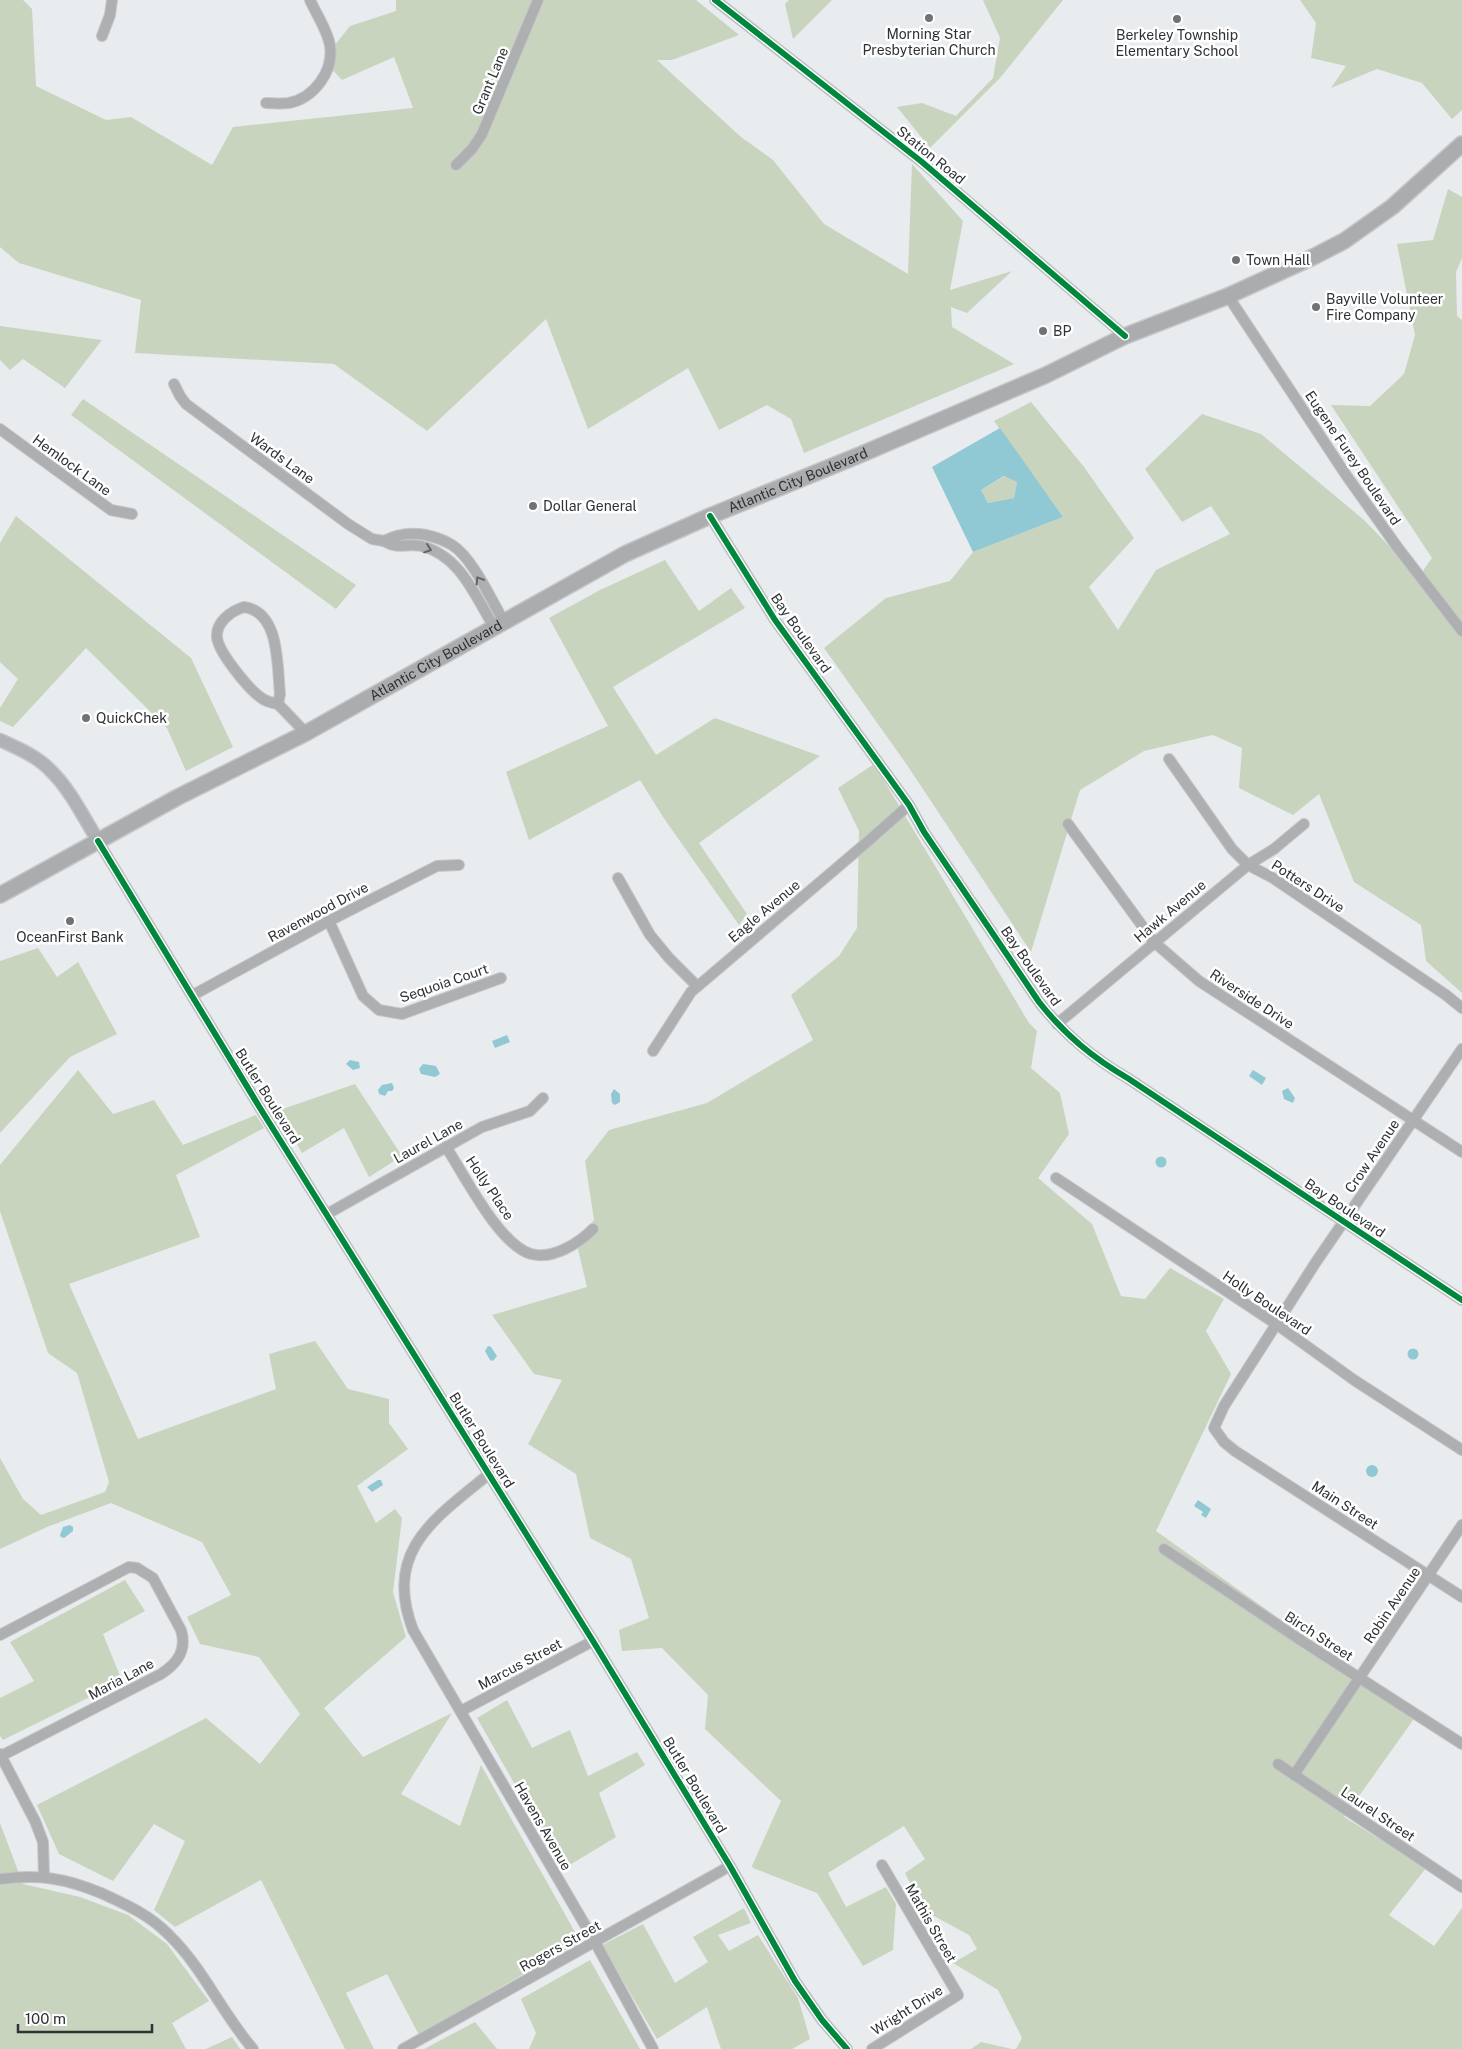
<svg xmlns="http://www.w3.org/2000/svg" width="1462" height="2049" font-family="'Public Sans',sans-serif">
	<rect width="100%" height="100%" fill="#e8ecef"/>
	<g fill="#c8d4be">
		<path d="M 0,0 L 23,0 L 32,9 L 36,86 L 106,120 L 131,117 L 212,165 L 233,127 L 413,108 L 394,57 L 342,80 L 323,60 L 350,26 L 396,11 L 396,0 L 696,0 L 739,35 L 672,60 L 657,60 L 741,137 L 773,160 L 824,224 L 908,274 L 912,164 L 963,221 L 950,290 L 1012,271 L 967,313 L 951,307 L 952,327 L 1014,364 L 804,453 L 791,419 L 767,405 L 719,430 L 688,368 L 588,429 L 546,319 L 427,431 L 334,364 L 135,353 L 141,300 L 19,263 L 0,247 Z"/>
		<path d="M 789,0 L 832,0 L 793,39 L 785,4 Z"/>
		<path d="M 983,0 L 1063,0 L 1000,78 L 930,148 L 897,107 L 922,103 L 956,116 L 993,78 L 1000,38 Z"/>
		<path d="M 1300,0 L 1462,0 L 1462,110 L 1452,119 L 1422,83 L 1377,69 L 1331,88 L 1346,66 L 1311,58 L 1316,23 Z"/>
		<path d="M 1448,189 L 1462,197 L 1462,258 L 1456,272 L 1457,316 L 1462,320 L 1462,993 L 1426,961 L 1421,925 L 1354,882 L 1319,794 L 1293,815 L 1239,788 L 1242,748 L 1213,735 L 1144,751 L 1080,790 L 1031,952 L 907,765 L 824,648 L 886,598 L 950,581 L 973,552 L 1063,517 L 994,421 L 1031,402 L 1084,467 L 1134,538 L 1089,587 L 1118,630 L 1156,570 L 1230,534 L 1211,506 L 1182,522 L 1145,469 L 1202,414 L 1261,434 L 1364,520 L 1421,579 L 1424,569 L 1432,558 L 1331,405 L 1370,406 L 1404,374 L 1415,335 L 1397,244 L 1433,240 Z"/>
		<path d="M 0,326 L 102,340 L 65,388 L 23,359 L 10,370 L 0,360 Z"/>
		<path d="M 83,399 L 356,585 L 336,609 L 71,415 Z"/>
		<path d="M 1005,476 L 1017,482 L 1014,498 L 988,503 L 981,490 Z"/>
		<path d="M 16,516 L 191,658 L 233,747 L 186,771 L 167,728 L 86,648 L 13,727 L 0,721 L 0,708 L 18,679 L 0,662 L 0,543 Z"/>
		<path d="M 665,560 L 699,611 L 731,588 L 745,608 L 613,687 L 656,755 L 715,718 L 820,756 L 699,843 L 747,914 L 739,925 L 663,817 L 640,780 L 529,840 L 506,772 L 608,726 L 549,618 L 600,590 Z"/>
		<path d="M 874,764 L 1029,1023 L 1037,1031 L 1031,1068 L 1060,1093 L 1069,1134 L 1038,1178 L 1092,1224 L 1121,1296 L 1145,1299 L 1170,1268 L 1224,1299 L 1206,1331 L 1231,1374 L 1156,1531 L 1416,1716 L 1344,1817 L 1426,1868 L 1389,1915 L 1434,1946 L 1462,1908 L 1462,2049 L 1016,2049 L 1022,2038 L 998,1990 L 953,1963 L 977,1949 L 969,1935 L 923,1910 L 905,1873 L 925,1859 L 904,1826 L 828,1873 L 846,1907 L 886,1887 L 896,1904 L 893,1950 L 863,1966 L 817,1893 L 753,1868 L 752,1866 L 781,1801 L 705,1729 L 708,1695 L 662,1648 L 622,1651 L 619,1630 L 649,1618 L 631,1559 L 590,1538 L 576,1474 L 528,1444 L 562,1380 L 534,1374 L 492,1315 L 587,1287 L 576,1241 L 594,1220 L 585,1161 L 609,1130 L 707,1103 L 813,1040 L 791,995 L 839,956 L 857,928 L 859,831 L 838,788 Z"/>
		<path d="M 38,948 L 57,977 L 78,962 L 117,1034 L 70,1057 L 0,1133 L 0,961 Z"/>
		<path d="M 78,1070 L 113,1114 L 154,1100 L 183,1145 L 256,1115 L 264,1128 L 176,1175 L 200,1237 L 69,1284 L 138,1439 L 276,1389 L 269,1354 L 315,1341 L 348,1389 L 389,1399 L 389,1423 L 408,1449 L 357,1486 L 376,1523 L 395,1509 L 402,1518 L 393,1592 L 406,1637 L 324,1708 L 363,1757 L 452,1713 L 401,1794 L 460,1826 L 481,1765 L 580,1941 L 419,2035 L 387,1974 L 346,1993 L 374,2049 L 345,2049 L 261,1880 L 175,1927 L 154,1910 L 185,1841 L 154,1824 L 113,1881 L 59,1854 L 37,1805 L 206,1718 L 260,1764 L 300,1714 L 259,1657 L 200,1644 L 187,1617 L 231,1595 L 202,1542 L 111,1503 L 47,1527 L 0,1549 L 0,1458 L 23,1499 L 41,1515 L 105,1492 L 109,1482 L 77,1373 L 48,1353 L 0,1211 L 0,1165 Z"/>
		<path d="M 355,1084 L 402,1156 L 369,1177 L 344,1128 L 302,1153 L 277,1111 Z"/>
		<path d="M 125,1580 L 145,1611 L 103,1634 L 122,1681 L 3,1740 L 0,1736 L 0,1698 L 34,1681 L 10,1642 Z"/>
		<path d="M 507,1700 L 532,1748 L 570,1730 L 588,1776 L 637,1752 L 645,1765 L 599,1793 L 616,1837 L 563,1869 L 477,1718 Z"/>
		<path d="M 0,1823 L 23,1884 L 80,1897 L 128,1915 L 167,1944 L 209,2001 L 172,2023 L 186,2049 L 0,2049 Z"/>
		<path d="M 744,1908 L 751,1923 L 718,1935 L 729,1951 L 758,1935 L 798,1998 L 810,2039 L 792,2049 L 721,2049 L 707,2007 L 657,2039 L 602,1945 L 643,1924 L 675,1983 L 708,1962 L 693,1937 Z"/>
		<path d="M 590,1960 L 640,2049 L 529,2049 L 536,2033 L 521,1999 Z"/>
		<path d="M 475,2022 L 497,2049 L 424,2049 Z"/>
		<path d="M 232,2037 L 240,2049 L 206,2049 Z"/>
		<path d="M 981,2042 L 1012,2049 L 971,2049 Z"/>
	</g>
	<g fill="#90c8d3" fill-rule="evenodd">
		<path d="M 1000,428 L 1063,517 L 973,552 L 932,467 ZM 1004,476 L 1017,482 L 1014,498 L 988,503 L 981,490 Z"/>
		<path d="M 507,1035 L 510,1042 L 495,1048 L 492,1041 Z"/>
		<path d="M 350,1060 L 359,1062 L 360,1068 L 353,1070 L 346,1064 Z"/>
		<path d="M 423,1064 L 436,1066 L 440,1074 L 435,1077 L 421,1074 L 419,1069 Z"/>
		<path d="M 1253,1070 L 1266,1078 L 1262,1085 L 1249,1076 Z"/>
		<path d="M 392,1083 L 394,1088 L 392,1091 L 388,1091 L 385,1096 L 379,1094 L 378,1090 L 382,1085 Z"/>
		<path d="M 1288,1088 L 1295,1098 L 1293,1103 L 1284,1099 L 1282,1091 Z"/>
		<path d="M 614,1089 L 620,1094 L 620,1102 L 615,1105 L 612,1103 L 611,1094 Z"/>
		<circle cx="1161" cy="1162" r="5.5"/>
		<path d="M 488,1346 L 491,1347 L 497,1356 L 493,1361 L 490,1360 L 485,1351 Z"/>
		<circle cx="1413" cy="1354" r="5.5"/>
		<circle cx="1372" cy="1471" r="6"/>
		<path d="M 378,1480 L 381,1480 L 383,1485 L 372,1492 L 367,1487 Z"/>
		<path d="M 1198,1500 L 1211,1509 L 1206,1518 L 1201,1515 L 1203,1512 L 1194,1506 Z"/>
		<path d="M 70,1525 L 73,1527 L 73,1531 L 64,1538 L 61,1537 L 60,1535 L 63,1527 Z"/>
	</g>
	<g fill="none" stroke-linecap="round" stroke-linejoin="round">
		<defs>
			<g id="minor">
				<path d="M 715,0 L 922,162 L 1125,336"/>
				<path d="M 102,36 L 110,15 L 112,0"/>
				<path d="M 266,103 C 273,103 282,104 289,103 C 314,98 334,71 330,46 C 328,31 316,14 310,0"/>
				<path d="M 456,165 L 472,149 L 482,134 L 538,0"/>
				<path d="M 1228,296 L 1346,475 L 1398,548 L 1462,631"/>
				<path d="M 174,384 L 180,396 L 186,404 L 348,524 L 372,539 L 384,541"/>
				<path d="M 0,429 L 111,510 L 132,514"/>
				<path d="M 710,516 L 775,620 L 909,805 L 924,832 L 1039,1002 C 1065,1035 1093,1058 1129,1079 L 1462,1300"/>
				<path d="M 244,607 C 280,612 277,665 280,694 L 278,704 C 271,703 265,701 260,697 C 248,688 218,652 217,637 C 216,622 231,611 244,607 Z"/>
				<path d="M 494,627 C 475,596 460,555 421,546 C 407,543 398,550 384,541 C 397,534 411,532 426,535 C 435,537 444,540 452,545 C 472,557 492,601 504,622"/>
				<path d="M 278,704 L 306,733"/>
				<path d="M 1169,759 L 1232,849 L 1248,865 L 1273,878 L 1446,995 L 1462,1008"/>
				<path d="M 1068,824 L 1154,942 L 1199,981 L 1462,1152"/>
				<path d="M 98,841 L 260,1108 L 593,1641 L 730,1866 L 795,1981 L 822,2020 L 847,2049"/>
				<path d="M 618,878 L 650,935 L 669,958 L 697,986"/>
				<path d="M 329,921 L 363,996 L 379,1010 L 402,1014 L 501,978"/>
				<path d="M 193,995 L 329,921 L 437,866 L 459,865"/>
				<path d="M 1057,1024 L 1248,865 L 1274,849 L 1304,824"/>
				<path d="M 1462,1049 L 1316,1262 L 1224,1406 L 1214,1428 L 1224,1442 L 1235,1451 L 1462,1597"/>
				<path d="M 653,1051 L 691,992 L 866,843 L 909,805"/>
				<path d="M 446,1147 C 464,1174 499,1245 531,1254 C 553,1260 579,1243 593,1229"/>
				<path d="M 1056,1178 L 1276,1324 L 1354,1380 L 1462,1450"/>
				<path d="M 327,1214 L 482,1127 L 530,1111 L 543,1098"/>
				<path d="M 489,1474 C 434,1519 383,1551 413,1630 L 595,1942 L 653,2049"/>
				<path d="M 1164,1549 L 1302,1641 L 1462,1744"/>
				<path d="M 0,1635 L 129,1567 L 137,1568 L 153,1578 L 181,1630 C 187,1650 178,1663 161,1674 L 1,1756"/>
				<path d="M 461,1711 L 593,1641"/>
				<path d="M 0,1754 L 35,1821 L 43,1842 L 44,1876"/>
				<path d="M 1278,1764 L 1462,1887"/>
				<path d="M 1294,1775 L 1462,1525"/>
				<path d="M 0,1879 C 39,1874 64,1878 101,1893 C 125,1904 150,1915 169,1935 C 203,1968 222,2013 253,2049"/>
				<path d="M 403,2049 L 730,1866"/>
				<path d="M 872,2049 L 958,1995 L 882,1865"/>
			</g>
			<path id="major" d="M 0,740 C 17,748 37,756 50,770 C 70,789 84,818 98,841"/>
			<g id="highway">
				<path id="s1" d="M 0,895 L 178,797 L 306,733 L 625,554 L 710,516 L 862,454 L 1046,375 L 1125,336 L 1228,296 L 1313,257 L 1344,241 L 1392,207 L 1462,144"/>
			</g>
		</defs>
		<use href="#minor" stroke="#c4c7c9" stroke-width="12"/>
		<use href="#major" stroke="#c4c7c9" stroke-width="15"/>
		<use href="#highway" stroke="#c4c7c9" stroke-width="18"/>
		<use href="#minor" stroke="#adafb0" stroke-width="10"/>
		<use href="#major" stroke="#afb1b4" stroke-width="12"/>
		<use href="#highway" stroke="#aaacae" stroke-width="15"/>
		<defs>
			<g id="cycleway">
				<path d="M 715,0 L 922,162 L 1125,336"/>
				<path d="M 710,516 L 775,620 L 909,805 L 924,832 L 1039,1002 C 1065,1035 1093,1058 1129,1079 L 1462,1300"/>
				<path d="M 98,841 L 260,1108 L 593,1641 L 730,1866 L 795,1981 L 822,2020 L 847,2049"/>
			</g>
		</defs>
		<use href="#cycleway" stroke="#fff" stroke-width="9"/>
		<use href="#cycleway" stroke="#00873e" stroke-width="6"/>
	</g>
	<defs><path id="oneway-chevron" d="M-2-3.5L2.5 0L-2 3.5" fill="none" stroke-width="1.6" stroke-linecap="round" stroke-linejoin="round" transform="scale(1.25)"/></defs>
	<g stroke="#616366">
		<use href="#oneway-chevron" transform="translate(428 549) rotate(19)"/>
		<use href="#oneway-chevron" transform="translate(479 580) rotate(-121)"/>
	</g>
	<g fill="#707275" stroke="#fff" stroke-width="2">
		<circle cx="929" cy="18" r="5"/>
		<circle cx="1177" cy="19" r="5"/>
		<circle cx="1236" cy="260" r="5"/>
		<circle cx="1316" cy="307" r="5"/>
		<circle cx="1043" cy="331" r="5"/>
		<circle cx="533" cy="506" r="5"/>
		<circle cx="86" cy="718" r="5"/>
		<circle cx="70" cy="921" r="5"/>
	</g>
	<g text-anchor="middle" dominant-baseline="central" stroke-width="5" stroke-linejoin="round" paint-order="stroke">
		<g font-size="14" fill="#2f3134" stroke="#fff" text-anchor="start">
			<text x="929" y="34" text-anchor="middle">Morning Star<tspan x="929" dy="16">Presbyterian Church</tspan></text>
			<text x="1177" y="35" text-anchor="middle">Berkeley Township<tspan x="1177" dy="16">Elementary School</tspan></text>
			<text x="1246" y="260">Town Hall</text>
			<text x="1326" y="299">Bayville Volunteer<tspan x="1326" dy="16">Fire Company</tspan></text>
			<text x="1053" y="331">BP</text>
			<text x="543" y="506">Dollar General</text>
			<text x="96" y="718">QuickChek</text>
			<text x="70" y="937" text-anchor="middle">OceanFirst Bank</text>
		</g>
		<g font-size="14" fill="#2f3134" stroke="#fff">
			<text transform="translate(490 81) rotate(-67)">Grant Lane</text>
			<text transform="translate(931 155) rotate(39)">Station Road</text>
			<text transform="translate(282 458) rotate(36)">Wards Lane</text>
			<text transform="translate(1353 458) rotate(56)">Eugene Furey Boulevard</text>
			<text transform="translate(72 465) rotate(36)">Hemlock Lane</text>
			<text stroke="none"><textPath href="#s1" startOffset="900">Atlantic City Boulevard</textPath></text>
			<text transform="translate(801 633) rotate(55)">Bay Boulevard</text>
			<text stroke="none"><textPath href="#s1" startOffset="495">Atlantic City Boulevard</textPath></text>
			<text transform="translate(1308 886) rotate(33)">Potters Drive</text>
			<text transform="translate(764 911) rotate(-40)">Eagle Avenue</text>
			<text transform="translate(1170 911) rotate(-40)">Hawk Avenue</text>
			<text transform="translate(318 912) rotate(-28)">Ravenwood Drive</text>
			<text transform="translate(1031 966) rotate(55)">Bay Boulevard</text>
			<text transform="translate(444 983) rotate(-19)">Sequoia Court</text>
			<text transform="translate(1252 999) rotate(33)">Riverside Drive</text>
			<text transform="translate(268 1096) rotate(58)">Butler Boulevard</text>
			<text transform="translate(428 1141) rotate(-29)">Laurel Lane</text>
			<text transform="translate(1372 1156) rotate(-56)">Crow Avenue</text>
			<text transform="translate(490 1188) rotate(56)">Holly Place</text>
			<text transform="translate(1345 1208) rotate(34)">Bay Boulevard</text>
			<text transform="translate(1267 1303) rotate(34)">Holly Boulevard</text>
			<text transform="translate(482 1440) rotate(58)">Butler Boulevard</text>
			<text transform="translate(1345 1505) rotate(33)">Main Street</text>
			<text transform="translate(1392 1605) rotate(-56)">Robin Avenue</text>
			<text transform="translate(1319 1636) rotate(33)">Birch Street</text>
			<text transform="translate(520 1664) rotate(-28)">Marcus Street</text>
			<text transform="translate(121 1679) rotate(-28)">Maria Lane</text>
			<text transform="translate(695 1785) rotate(59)">Butler Boulevard</text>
			<text transform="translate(1378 1814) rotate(34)">Laurel Street</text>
			<text transform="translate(543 1826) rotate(60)">Havens Avenue</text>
			<text transform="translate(931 1923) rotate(60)">Mathis Street</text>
			<text transform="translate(560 1946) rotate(-29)">Rogers Street</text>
			<text transform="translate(907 2010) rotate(-32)">Wright Drive</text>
		</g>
	</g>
	<path d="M18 2024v8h134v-8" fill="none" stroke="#2f3134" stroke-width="2.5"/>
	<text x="25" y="2024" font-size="15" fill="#2f3134" stroke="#ffffff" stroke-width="4" paint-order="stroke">100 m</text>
</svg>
